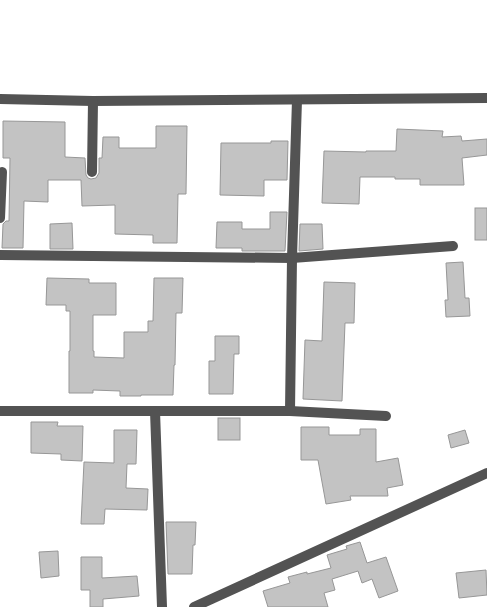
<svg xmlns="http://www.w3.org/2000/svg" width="487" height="607" font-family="Figtree,sans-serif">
	<rect width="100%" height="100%" fill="#fff"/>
	<g fill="#c3c3c3" stroke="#979797">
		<path d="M 3,121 L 65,122 L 65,157 L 85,158 L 86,175 L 88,178 L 91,179 L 96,178 L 99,173 L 99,158 L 102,158 L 103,137 L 119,137 L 119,148 L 156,148 L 156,126 L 187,126 L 186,194 L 178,194 L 177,243 L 153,243 L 153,235 L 115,234 L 115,205 L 82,206 L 81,180 L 48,180 L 48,202 L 24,201 L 23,248 L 2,248 L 3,224 L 6,221 L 9,221 L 10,158 L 3,158 Z"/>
		<path d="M 397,129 L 443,131 L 442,137 L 461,136 L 462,141 L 487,139 L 487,155 L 462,158 L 464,185 L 420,185 L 420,179 L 395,179 L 395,177 L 360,177 L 359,204 L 322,203 L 324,151 L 366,152 L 366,151 L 396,151 Z"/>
		<path d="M 271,141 L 288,141 L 287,180 L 264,180 L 264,196 L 220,195 L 221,143 L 271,143 Z"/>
		<rect x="475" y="208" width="12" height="32"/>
		<path d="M 270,212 L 287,212 L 285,251 L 242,251 L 242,248 L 216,248 L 217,222 L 242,222 L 242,229 L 270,229 Z"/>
		<path d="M 72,223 L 73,249 L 50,249 L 50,224 Z"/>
		<path d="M 300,224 L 322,224 L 323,249 L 299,251 Z"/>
		<path d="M 463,262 L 465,298 L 469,298 L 470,316 L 446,317 L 445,300 L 448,300 L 446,263 Z"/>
		<path d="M 47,278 L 89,279 L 89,283 L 116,283 L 116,315 L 93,315 L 93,351 L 94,351 L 94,357 L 124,358 L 124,332 L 148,332 L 148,321 L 153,321 L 154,278 L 183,278 L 182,313 L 176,313 L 175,365 L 174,365 L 173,395 L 141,395 L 141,396 L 120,396 L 120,391 L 93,390 L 93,393 L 69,393 L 69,351 L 70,351 L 70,311 L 66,311 L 66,305 L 46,305 Z"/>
		<path d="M 324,282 L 355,283 L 354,323 L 345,323 L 342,401 L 303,399 L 305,340 L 322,341 Z"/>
		<path d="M 215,336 L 239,336 L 239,354 L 234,354 L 233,394 L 209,394 L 209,361 L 215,361 Z"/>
		<rect x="218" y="418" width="22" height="22"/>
		<path d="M 31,422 L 58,422 L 57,426 L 83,426 L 82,461 L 61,460 L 61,454 L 31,453 Z"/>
		<path d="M 301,427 L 329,427 L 329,435 L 360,435 L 360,429 L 376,429 L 376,462 L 398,458 L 403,485 L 387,488 L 388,496 L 350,496 L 351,500 L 326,504 L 318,460 L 301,460 Z"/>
		<path d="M 114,430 L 137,430 L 136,464 L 127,464 L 126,488 L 148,489 L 147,510 L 105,509 L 104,524 L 81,524 L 84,462 L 114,463 Z"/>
		<path d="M 465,430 L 469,443 L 451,448 L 448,435 Z"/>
		<path d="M 166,522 L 196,522 L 195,545 L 193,545 L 192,574 L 168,574 Z"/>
		<path d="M 360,542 L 367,563 L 386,557 L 398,591 L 379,598 L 372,579 L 362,583 L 358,571 L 332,579 L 335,590 L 324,593 L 328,607 L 268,607 L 263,591 L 290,583 L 288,577 L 307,572 L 307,574 L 331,568 L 327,555 L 347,549 L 346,546 Z"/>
		<path d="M 58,551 L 59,576 L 41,578 L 39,552 Z"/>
		<path d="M 81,557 L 102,557 L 102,578 L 137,576 L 139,596 L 103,599 L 103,607 L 90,607 L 90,590 L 81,590 Z"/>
		<path d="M 486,570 L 487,595 L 459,598 L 456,573 Z"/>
	</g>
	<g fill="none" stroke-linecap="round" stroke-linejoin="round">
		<g stroke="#535353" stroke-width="10">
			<path d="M 0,99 L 93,101 L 487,98"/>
			<path d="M 92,172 L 93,101"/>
			<path d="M 0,218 L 2,172"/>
			<path d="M 0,255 L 292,258 L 453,246"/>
			<path d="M 0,411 L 290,411 L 386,416"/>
			<path d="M 155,411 L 162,607"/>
			<path d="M 290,411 L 292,258 L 297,100"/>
			<path d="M 194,607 L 487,473"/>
		</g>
	</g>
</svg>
